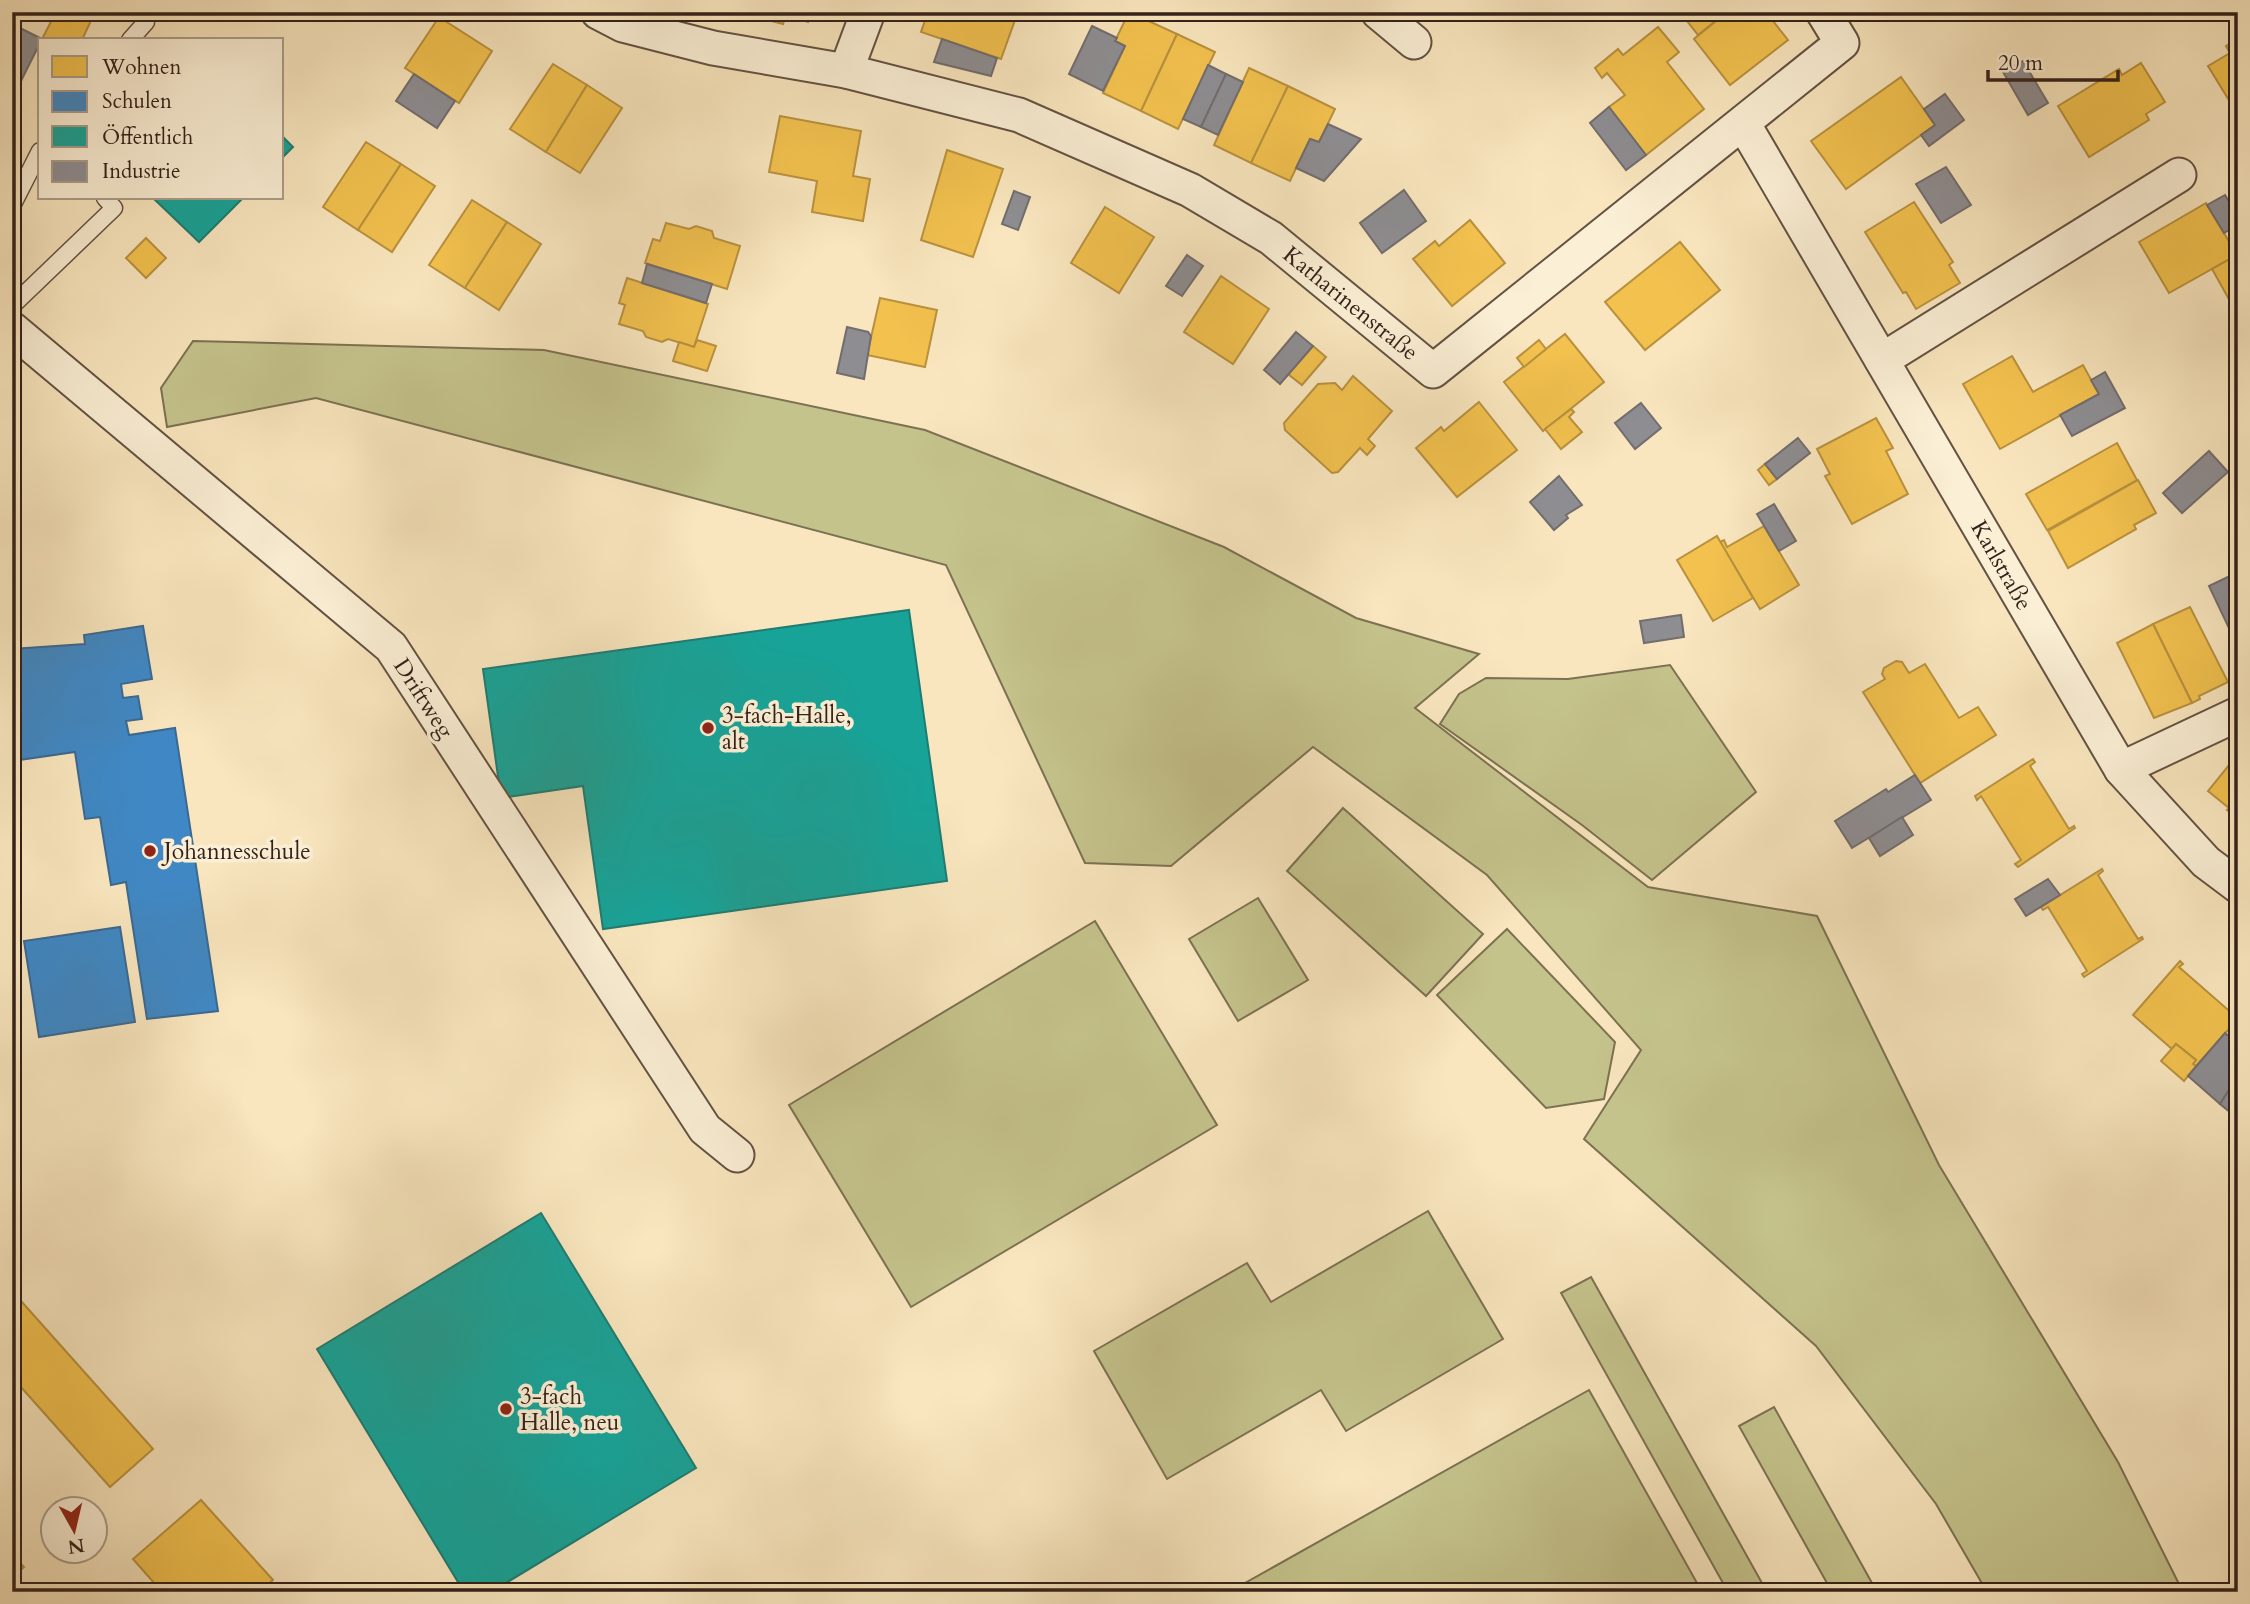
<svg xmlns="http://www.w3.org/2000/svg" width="2250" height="1604" viewBox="0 0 2250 1604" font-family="Cardo,serif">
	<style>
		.green { fill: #c5c38c; stroke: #7c7253; stroke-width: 2 }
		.homes { fill: #f2c14e; stroke: #b9913e; stroke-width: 2 }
		.schools { fill: #3f88c5; stroke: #3b6992; stroke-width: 2 }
		.public { fill: #17a398; stroke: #1f7c72; stroke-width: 2 }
		.industry { fill: #8d8d92; stroke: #726d6e; stroke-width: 2 }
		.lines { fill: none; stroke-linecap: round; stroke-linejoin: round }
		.service-casing { stroke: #645243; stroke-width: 19 }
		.minor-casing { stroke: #645243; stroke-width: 37 }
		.service { stroke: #fbefd5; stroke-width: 16 }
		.minor { stroke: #fbefd5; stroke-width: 33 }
		.poi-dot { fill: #8f2418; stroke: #fbefd5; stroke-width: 2.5 }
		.labels { text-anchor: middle; stroke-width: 7; stroke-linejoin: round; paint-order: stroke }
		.street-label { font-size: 23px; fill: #33211a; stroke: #fbefd5 }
		.poi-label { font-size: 23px; fill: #33211a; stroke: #fbefd5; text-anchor: start }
	</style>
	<rect width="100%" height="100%" fill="#f9e6be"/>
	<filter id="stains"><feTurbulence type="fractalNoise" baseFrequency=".00286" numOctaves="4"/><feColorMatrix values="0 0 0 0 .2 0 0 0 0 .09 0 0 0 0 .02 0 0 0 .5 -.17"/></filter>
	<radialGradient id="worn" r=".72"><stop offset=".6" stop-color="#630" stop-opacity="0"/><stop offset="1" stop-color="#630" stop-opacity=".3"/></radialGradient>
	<g class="green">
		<path d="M193,341L544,350L925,430L1224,547L1356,618L1479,654L1415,708L1648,887L1817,916L1939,1165L2118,1462L2183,1592H1987L1936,1504L1816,1346L1584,1139L1641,1050L1487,875L1313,747L1171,866L1085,863L946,565L316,398L167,427L161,388Z"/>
		<path d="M1670,665L1756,792L1652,880L1582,825L1440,724L1459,694L1486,678L1568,679Z"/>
		<path d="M1343,808L1483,934L1426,996L1287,871Z"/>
		<path d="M1258,898L1308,980L1238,1021L1189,939Z"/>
		<path d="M1095,921L1217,1125L911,1307L789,1105Z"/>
		<path d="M1507,929L1615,1042L1604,1099L1546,1108L1437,995Z"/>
		<path d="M1428,1211L1503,1339L1346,1431L1321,1390L1167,1479L1094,1351L1247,1263L1271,1302Z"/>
		<path d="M1591,1277L1767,1592H1728L1561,1293Z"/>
		<path d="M1589,1390L1702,1592H1229Z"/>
		<path d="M1774,1407L1877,1592H1832L1739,1426Z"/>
	</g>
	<g class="homes">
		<path d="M56,12H95L82,40H44L42,39Z"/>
		<path d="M771,12L786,15L783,24L768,20Z"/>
		<path d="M779,12H811L808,22Z"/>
		<path d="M928,12H993L1015,20L1001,59L921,32Z"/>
		<path d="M993,12H1017L1015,20Z"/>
		<path d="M1129,12L1177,34L1141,111L1103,93L1125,46L1115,41Z"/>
		<path d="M1680,12H1727L1698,35Z"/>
		<path d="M1727,12H1766L1788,40L1730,85L1694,39Z"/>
		<path d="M439,17L492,51L459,103L405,68Z"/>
		<path d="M1658,27L1679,52L1667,62L1704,109L1646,155L1609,107L1625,95L1607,73L1602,78L1595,68L1618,49L1623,55Z"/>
		<path d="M1177,34L1215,52L1178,129L1141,111Z"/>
		<path d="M2238,39V131L2231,119L2238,115L2208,66L2230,53L2226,46Z"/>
		<path d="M2141,63L2165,102L2146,114L2149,120L2089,157L2058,106L2119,69L2122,75Z"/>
		<path d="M553,64L587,85L546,152L510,129Z"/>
		<path d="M1249,68L1288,86L1251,163L1214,145Z"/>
		<path d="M1901,77L1935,125L1846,189L1811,141Z"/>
		<path d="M587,85L622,108L580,173L546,152Z"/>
		<path d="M1288,86L1335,109L1319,142L1310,139L1290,181L1251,163Z"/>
		<path d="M780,116L861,131L853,176L870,179L863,221L812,212L817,181L769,172Z"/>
		<path d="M366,142L401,164L358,230L323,207Z"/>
		<path d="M947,150L1003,169L973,257L921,240Z"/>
		<path d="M401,164L435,186L392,252L358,230Z"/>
		<path d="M472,200L507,222L465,288L429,265Z"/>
		<path d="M1914,202L1953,262L1949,265L1960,283L1916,309L1906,292L1903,293L1865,232Z"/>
		<path d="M2206,203L2237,255L2169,293L2139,242Z"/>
		<path d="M1105,207L1154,237L1119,293L1071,263Z"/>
		<path d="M1470,220L1505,263L1452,306L1413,259L1435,241L1439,246Z"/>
		<path d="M507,222L541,244L499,310L465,288Z"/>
		<path d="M666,223L689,229L696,226L712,231L714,238L740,246L727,289L645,263L653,239L660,241Z"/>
		<path d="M146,238L166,258L146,278L126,258Z"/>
		<path d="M1680,242L1720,290L1645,350L1605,302Z"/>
		<path d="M2238,248V300L2231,303L2212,269L2237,255L2234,251Z"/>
		<path d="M1221,276L1269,309L1233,364L1184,332Z"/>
		<path d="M627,278L708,304L694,347L668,339L662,342L646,337L643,331L619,324L625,305L619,303Z"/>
		<path d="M880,298L937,310L925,367L867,355Z"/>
		<path d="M1565,334L1604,382L1543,431L1504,382Z"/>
		<path d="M697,340L716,346L707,371L673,361L679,342L694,347Z"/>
		<path d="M1539,340L1546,349L1524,367L1517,358Z"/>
		<path d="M1313,346L1326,357L1302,385L1288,374Z"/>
		<path d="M2012,356L2033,392L2083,365L2099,394L2000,449L1963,384Z"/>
		<path d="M1353,376L1392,411L1368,439L1375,446L1367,455L1360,448L1338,472L1332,473L1285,430L1284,423L1318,384L1335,383L1342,390Z"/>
		<path d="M1479,402L1517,450L1457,497L1416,448L1441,427L1444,431Z"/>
		<path d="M1571,409L1574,412L1569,417L1582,432L1561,449L1545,429Z"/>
		<path d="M1876,418L1893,448L1886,451L1908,494L1852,524L1825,476L1830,474L1817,449Z"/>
		<path d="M2117,443L2137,480L2047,530L2026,494Z"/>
		<path d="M1765,464L1777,479L1769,485L1758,470Z"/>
		<path d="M2138,480L2156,513L2134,525L2136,529L2068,568L2048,531Z"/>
		<path d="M1764,526L1799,585L1760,609L1720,542L1724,540L1727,547Z"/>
		<path d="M1717,536L1753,598L1713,621L1677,560Z"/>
		<path d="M2190,607L2228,682L2199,696L2200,699L2192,703L2153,624Z"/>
		<path d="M2153,624L2192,703L2154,718L2117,643Z"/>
		<path d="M1896,661L1902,662L1909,673L1925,664L1959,718L1978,707L1996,735L1920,783L1863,692L1885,679L1882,674L1884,668Z"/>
		<path d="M2238,754V819L2227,810L2229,808L2208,791Z"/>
		<path d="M2033,759L2035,762L2030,766L2069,829L2074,826L2075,828L2018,867L2015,864L2021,860L1981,796L1977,800L1975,796Z"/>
		<path d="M2102,869L2103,871L2098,875L2138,939L2142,937L2143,939L2084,977L2082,974L2087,971L2048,907L2043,910L2041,907Z"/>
		<path d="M2180,961L2183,964L2179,967L2235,1016L2238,1013V1019L2196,1066L2193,1064L2196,1060L2176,1044L2172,1049L2133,1015Z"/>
		<path d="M2176,1044L2196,1060L2193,1064L2196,1066L2184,1081L2161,1061Z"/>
		<path d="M21,1301L153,1449L110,1487L12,1377V1308Z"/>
		<path d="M201,1500L273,1580L259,1592H162L133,1559Z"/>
		<path d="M12,1555L24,1567L12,1578Z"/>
	</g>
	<g class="schools">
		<path d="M143,626L152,679L121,684L123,698L138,696L142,719L126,721L129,735L175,728L218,1011L147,1019L126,882L111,885L100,817L85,819L75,752L12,761V649L85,644L84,635Z"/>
		<path d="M120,927L135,1022L39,1037L24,941Z"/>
	</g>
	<g class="public">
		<path d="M282,136L293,147L282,158Z"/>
		<path d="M153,198H243L199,242Z"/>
		<path d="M909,610L947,881L603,929L583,786L501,798L483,669Z"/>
		<path d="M541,1213L696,1468L491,1592H464L317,1349Z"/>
	</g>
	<g class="industry">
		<path d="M1092,26L1117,38L1115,41L1125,46L1103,91L1069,74Z"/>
		<path d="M22,29L42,39L15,93L12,92V49Z"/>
		<path d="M942,39L997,58L991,76L934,62Z"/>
		<path d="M2023,61L2048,103L2028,115L2003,72Z"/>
		<path d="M1208,65L1226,74L1201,127L1183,119Z"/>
		<path d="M414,74L455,101L437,128L396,101Z"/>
		<path d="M1226,74L1243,82L1218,135L1201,127Z"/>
		<path d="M1945,94L1964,120L1929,146L1921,135L1935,125L1924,109Z"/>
		<path d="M1609,107L1646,155L1626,170L1590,123Z"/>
		<path d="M1328,124L1361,139L1324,181L1296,168L1310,139L1319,142Z"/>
		<path d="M1946,167L1971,205L1941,223L1916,184Z"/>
		<path d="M1404,190L1426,221L1382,253L1360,223Z"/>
		<path d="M1014,191L1030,197L1018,230L1002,224Z"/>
		<path d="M2225,195L2238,217V225L2224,233L2207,205Z"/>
		<path d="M1187,255L1203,266L1182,296L1166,286Z"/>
		<path d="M647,264L712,284L706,303L642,283Z"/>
		<path d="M847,327L868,332L871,336L864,379L837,373Z"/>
		<path d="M1296,332L1313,346L1280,384L1264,370Z"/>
		<path d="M2105,372L2125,408L2072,436L2060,415L2099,394L2091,380Z"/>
		<path d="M1641,403L1661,428L1635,449L1615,423Z"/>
		<path d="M1798,438L1810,453L1777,479L1765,464Z"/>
		<path d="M2209,451L2228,472L2182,513L2163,493Z"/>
		<path d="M1559,476L1582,505L1566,515L1568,518L1554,530L1530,502Z"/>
		<path d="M1774,504L1796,541L1779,551L1757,514Z"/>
		<path d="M2238,572V642L2236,643L2209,586Z"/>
		<path d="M1681,615L1684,637L1644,643L1640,621Z"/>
		<path d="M1915,775L1931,800L1852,848L1835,821L1886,789L1888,792Z"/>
		<path d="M1902,817L1913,835L1880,856L1869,838Z"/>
		<path d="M2048,879L2060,895L2026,916L2015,899Z"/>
		<path d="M2225,1033L2238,1044V1076L2220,1104L2188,1076Z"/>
		<path d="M2238,1076V1117L2237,1118L2220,1104Z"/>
	</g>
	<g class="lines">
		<defs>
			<g id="service">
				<path d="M130,40L146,22"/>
				<path d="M12,206L40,151"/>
				<path d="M12,306L114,208L105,198"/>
			</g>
			<g id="minor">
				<path d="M598,12L623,25L713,48L846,71"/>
				<path d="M868,12L846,71L1019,115L1190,190L1271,238L1433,371L1842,43L1823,12"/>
				<path d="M1378,12L1414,42"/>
				<path d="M1743,123L2121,769L2206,862L2238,886"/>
				<path d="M12,329L391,647L705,1129L737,1155"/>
				<path d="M1882,360L2179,175"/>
				<path d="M2121,769L2238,714"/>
			</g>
		</defs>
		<use href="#service" class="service-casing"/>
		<use href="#minor" class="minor-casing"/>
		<use href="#service" class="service"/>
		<use href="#minor" class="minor"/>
	</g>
	<g class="poi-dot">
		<circle cx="708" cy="728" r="7"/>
		<circle cx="150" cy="851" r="7"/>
		<circle cx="506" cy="1409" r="7"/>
	</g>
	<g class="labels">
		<g class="street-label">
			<text transform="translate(1351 303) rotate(39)" y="8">Katharinenstraße</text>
			<text transform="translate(2002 565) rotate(60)" y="8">Karlstraße</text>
			<text transform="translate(424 698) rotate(57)" y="8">Driftweg</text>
		</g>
		<g class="poi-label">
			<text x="722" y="723">3-fach-Halle,<tspan x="722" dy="26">alt</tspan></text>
			<text x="164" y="859">Johannesschule</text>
			<text x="520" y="1404">3-fach<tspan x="520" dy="26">Halle, neu</tspan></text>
		</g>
	</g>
	<rect width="2250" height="1604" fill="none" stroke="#f9e6be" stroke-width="42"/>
	<rect x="14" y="14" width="2222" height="1576" fill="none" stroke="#33211a" stroke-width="3.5"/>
	<rect x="21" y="21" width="2208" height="1562" fill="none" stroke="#33211a" stroke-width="2"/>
	<rect x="38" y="38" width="245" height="161" fill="#fbefd5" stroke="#ab9d8a" stroke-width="2"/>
	<rect x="52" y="56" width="35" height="21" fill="#f2c14e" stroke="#ab9d8a" stroke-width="2"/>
	<text x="102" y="74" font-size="21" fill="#33211a">Wohnen</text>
	<rect x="52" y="91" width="35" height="21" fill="#3f88c5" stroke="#ab9d8a" stroke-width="2"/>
	<text x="102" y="108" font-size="21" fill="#33211a">Schulen</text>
	<rect x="52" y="126" width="35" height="21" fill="#17a398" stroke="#ab9d8a" stroke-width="2"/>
	<text x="102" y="144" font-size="21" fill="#33211a">Öffentlich</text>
	<rect x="52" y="161" width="35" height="21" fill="#8d8d92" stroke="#ab9d8a" stroke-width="2"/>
	<text x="102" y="178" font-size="21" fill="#33211a">Industrie</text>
	<g transform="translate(74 1530) rotate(172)"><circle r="33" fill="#fbefd5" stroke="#ab9d8a" stroke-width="2"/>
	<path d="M0-5L12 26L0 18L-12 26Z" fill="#8f2418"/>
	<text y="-10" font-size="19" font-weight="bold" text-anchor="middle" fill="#33211a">N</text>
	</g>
	<path d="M1988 70v10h130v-10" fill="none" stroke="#33211a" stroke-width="3.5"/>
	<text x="1998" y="70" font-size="21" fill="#33211a" stroke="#fbefd5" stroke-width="5" paint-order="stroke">20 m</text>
	<rect width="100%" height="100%" filter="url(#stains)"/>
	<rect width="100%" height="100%" fill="url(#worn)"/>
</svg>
